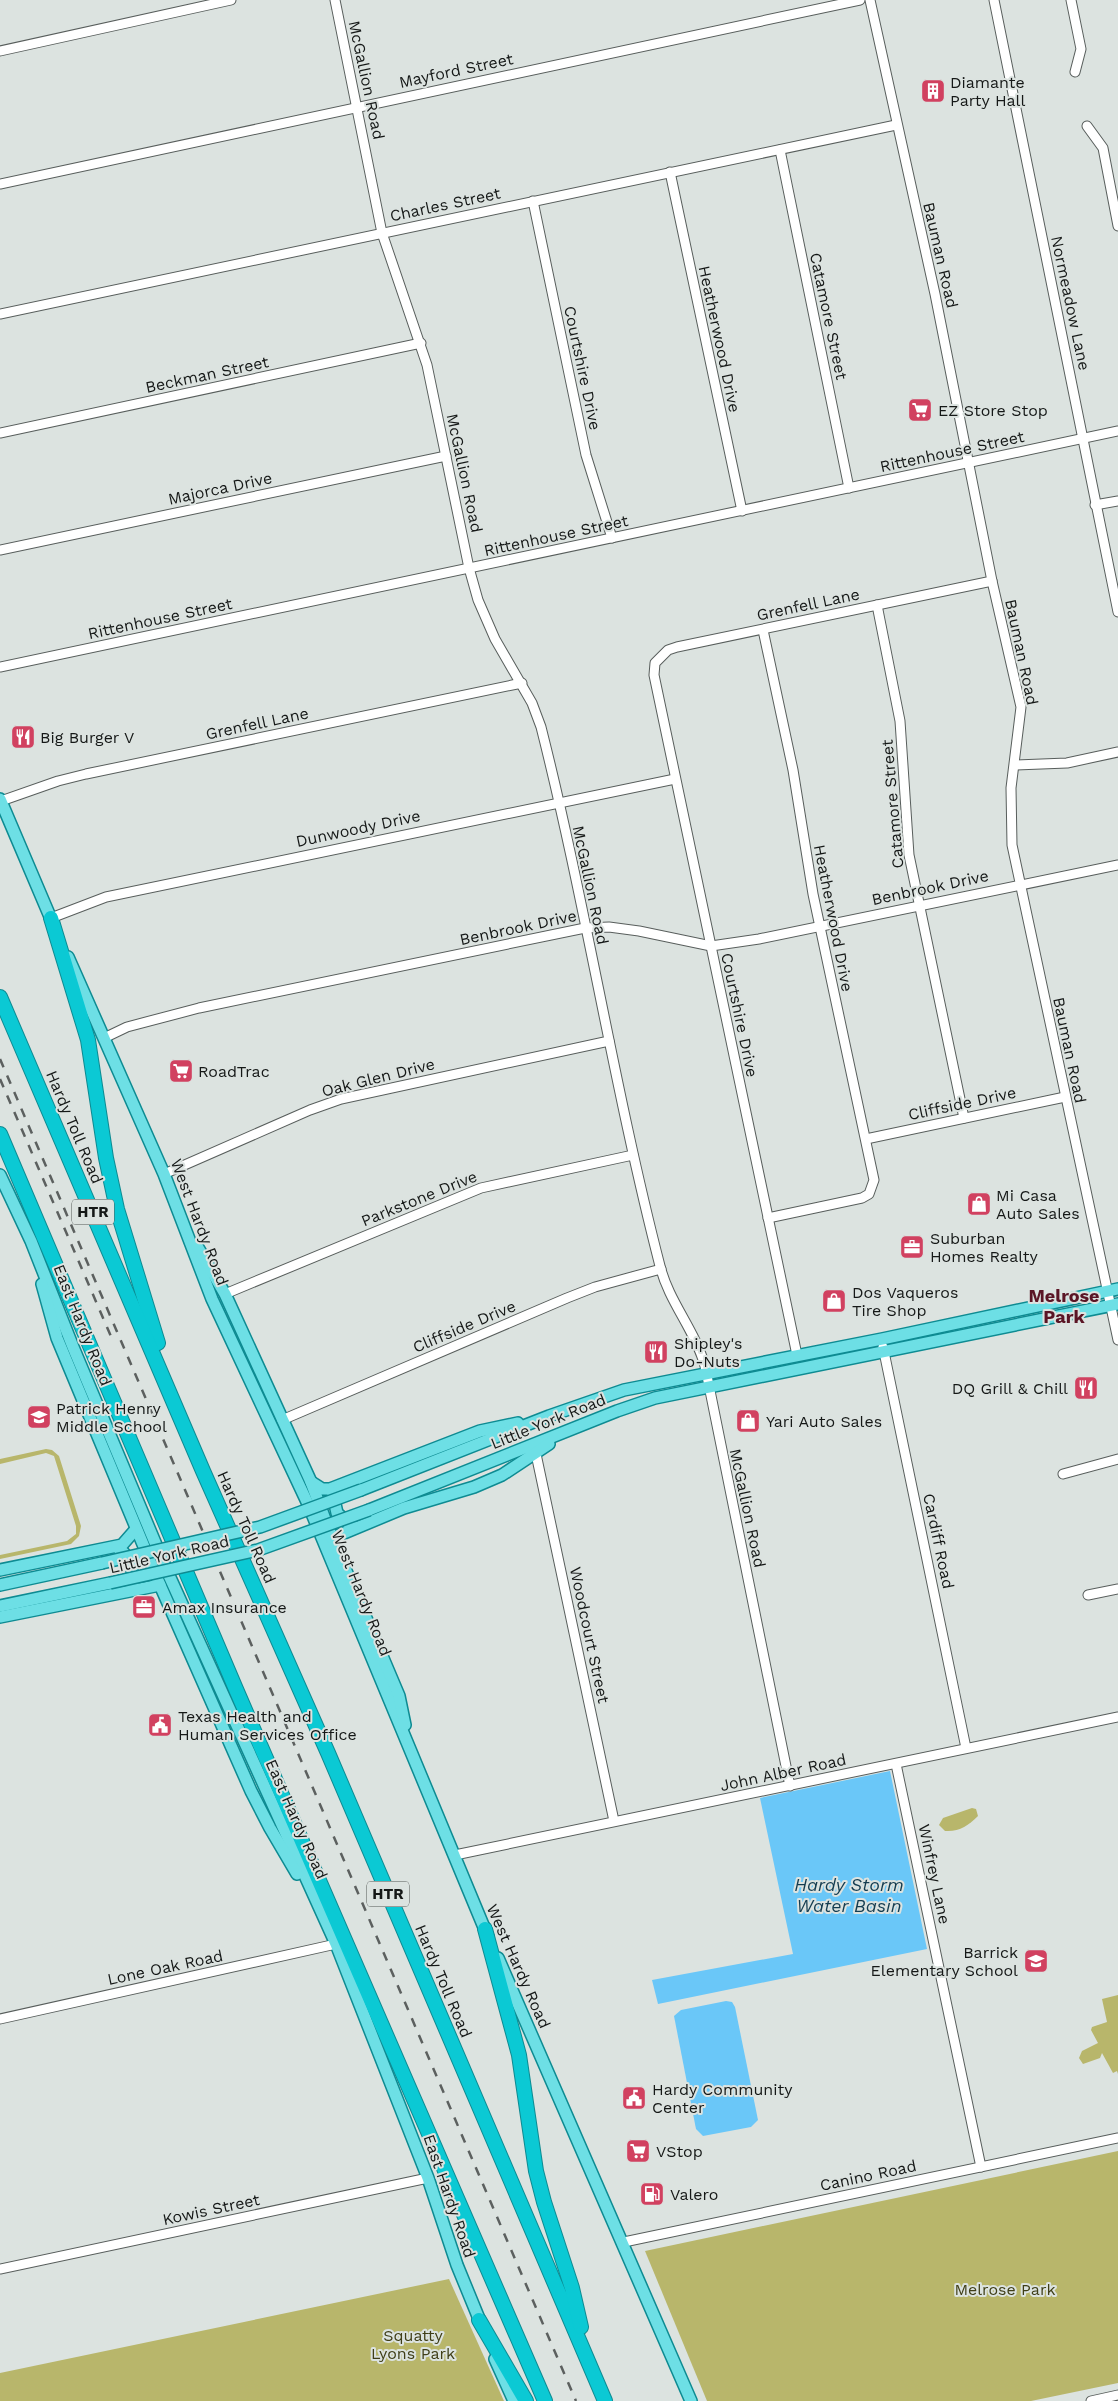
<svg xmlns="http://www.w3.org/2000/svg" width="1118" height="2401" viewBox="0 0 1118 2401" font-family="'Work Sans',sans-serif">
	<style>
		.green { fill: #b8b66b }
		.water { fill: #6ac7f8 }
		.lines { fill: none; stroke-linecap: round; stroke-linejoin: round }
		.minor-casing { stroke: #585e5c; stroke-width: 11 }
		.major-casing { stroke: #0e8b92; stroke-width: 14 }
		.highway-casing { stroke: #0e8b92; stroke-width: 16 }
		.minor { stroke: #fff; stroke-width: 9 }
		.major { stroke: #6ddfe5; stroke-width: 11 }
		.highway { stroke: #0bc9d4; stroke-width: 14 }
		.rail { stroke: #5c605f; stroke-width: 2.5; stroke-dasharray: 9 9; stroke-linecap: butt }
		.major-bridge-casing { stroke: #0e8b92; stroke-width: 14; stroke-linecap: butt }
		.major-bridge { stroke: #6ddfe5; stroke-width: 11 }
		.labels { text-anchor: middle; stroke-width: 4; stroke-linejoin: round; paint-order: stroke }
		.shield { fill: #dce3e0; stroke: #515553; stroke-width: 1 }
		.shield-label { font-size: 15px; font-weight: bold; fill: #151817 }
		.street-label { font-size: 16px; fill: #151817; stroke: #dce3e0 }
		.poi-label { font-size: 16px; fill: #151817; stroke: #dce3e0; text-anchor: start }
		.park-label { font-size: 16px; fill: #3f3e17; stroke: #dce3e0 }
		.neighbourhood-label { font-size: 18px; font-weight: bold; fill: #5a1525; stroke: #dce3e0 }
		.water-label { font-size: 18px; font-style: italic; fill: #133c50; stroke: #dce3e0 }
	</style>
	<rect width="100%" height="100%" fill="#dce3e0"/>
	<g class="green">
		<path d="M46,1449L52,1450L59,1456L81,1526L79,1536L71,1544L0,1559V1555L67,1541L76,1534V1526L54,1456L46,1453L0,1464V1459Z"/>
		<path d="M972,1808L976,1809L978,1816C968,1826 959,1832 945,1831L939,1825L943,1818Z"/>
		<path d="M1118,1995V2074L1117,2071L1113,2073L1102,2053L1100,2058L1083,2064L1079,2058L1082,2051L1098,2043L1091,2030L1092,2027L1107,2022L1102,1999Z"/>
		<path d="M1118,2151V2383L1031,2401H707L645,2251Z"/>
		<path d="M449,2279L504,2401H0V2373Z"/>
	</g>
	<g class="water">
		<path d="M890,1771L927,1949L658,2004L652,1980L793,1954L760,1798Z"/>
		<path d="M726,2001L732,2002L735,2007L758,2120L751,2127L703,2136L696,2129L674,2016L681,2010Z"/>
	</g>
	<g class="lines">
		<defs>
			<g id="minor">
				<path d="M335,0L382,233L427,365L469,568L478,600L495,639L532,703L541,727C586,905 614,1088 660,1266C669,1302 695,1330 705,1366L790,1786"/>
				<path d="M870,0L935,294L992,581L1021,707L1011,788L1012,845L1118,1340"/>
				<path d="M994,0L1118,612"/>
				<path d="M1071,0L1081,49L1075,72"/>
				<path d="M0,51L231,0"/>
				<path d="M1087,126L1103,148L1118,226"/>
				<path d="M780,150L849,488"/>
				<path d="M670,172L742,511"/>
				<path d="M0,184L860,0"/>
				<path d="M533,201L586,455L612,538"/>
				<path d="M0,314L896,125"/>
				<path d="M0,433L421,343"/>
				<path d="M1095,505L1118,501"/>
				<path d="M0,550L446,456"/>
				<path d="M877,605L900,721L909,855L964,1118"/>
				<path d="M763,630L793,770L813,894L874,1180L869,1194L862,1198L768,1218"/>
				<path d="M0,667L1118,431"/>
				<path d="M1015,765L1067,763L1118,752"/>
				<path d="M1,801L58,781L86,774L522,683"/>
				<path d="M51,918L106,897L675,779"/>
				<path d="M104,1038L127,1027L199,1008L585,928L609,927L639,931L711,946L759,939L1118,865"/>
				<path d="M866,1139L1065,1097"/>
				<path d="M164,1174L310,1110L341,1099L609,1041"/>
				<path d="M225,1294L481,1188L633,1155"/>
				<path d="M883,1347L966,1748"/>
				<path d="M797,1355L654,675L655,663L668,650L677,647L992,581"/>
				<path d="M282,1420L567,1298L595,1287L661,1269"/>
				<path d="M536,1454L614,1821"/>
				<path d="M1063,1474L1118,1459"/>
				<path d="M1088,1595L1118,1589"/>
				<path d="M896,1764L981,2167"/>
				<path d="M455,1855L1118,1717"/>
				<path d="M0,2019L336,1944"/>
				<path d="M624,2242L1118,2138"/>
				<path d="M0,2269L428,2178"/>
				<path d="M1091,2401L1118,2395"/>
			</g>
			<g id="major">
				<path d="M0,799L54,926"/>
				<path d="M68,957L164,1174L212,1299L308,1504L488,1937"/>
				<path d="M0,1175L31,1241L73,1347L167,1571L336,1944L428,2178L457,2265L482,2326"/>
				<path d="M197,1246L225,1294L311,1482L332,1538L399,1696L405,1725"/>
				<path d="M42,1284L57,1338L160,1585L251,1791L270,1828L297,1874"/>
				<path d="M311,1482L322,1489H330L480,1431L518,1423"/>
				<path d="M361,1490L549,1416L624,1390L882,1339L1118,1289"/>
				<path d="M335,1493L333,1495L337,1513L348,1523H351"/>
				<path d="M369,1510L617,1411L655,1398L1118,1304"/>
				<path d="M332,1538L404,1508L474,1487L502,1475L549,1444"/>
				<path d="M120,1551L124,1553L132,1567L133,1586"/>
				<path d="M0,1570L122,1545L136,1529"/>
				<path d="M0,1585L102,1563"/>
				<path d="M0,1606L110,1583"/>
				<path d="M0,1617L160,1585"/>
				<path d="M498,1958L691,2401"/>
				<path d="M495,2359L514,2401"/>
			</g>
			<g id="highway">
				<path d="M51,918L88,1040L106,1158L117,1209L158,1343"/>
				<path d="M0,997L203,1471L328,1753L605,2401"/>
				<path d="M0,1134L235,1687L545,2401"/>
				<path d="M485,1929L519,2055L536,2171L544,2202L572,2288L581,2327"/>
				<path d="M479,2320L526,2401"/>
			</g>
		</defs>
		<use href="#minor" class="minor-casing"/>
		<use href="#major" class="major-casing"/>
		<use href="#highway" class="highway-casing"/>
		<use href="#minor" class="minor"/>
		<use href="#major" class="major"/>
		<use href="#highway" class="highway"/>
		<g class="rail">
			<path d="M0,1059L576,2401"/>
			<path d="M0,1079L113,1341"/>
		</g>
		<defs>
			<g id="major-bridge">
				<path d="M102,1563L260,1527L361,1490"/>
				<path d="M110,1583L258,1550L369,1510"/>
			</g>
		</defs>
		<use href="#major-bridge" class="major-bridge-casing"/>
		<use href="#major-bridge" class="major-bridge"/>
	</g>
	<defs>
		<symbol id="building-square" viewBox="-11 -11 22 22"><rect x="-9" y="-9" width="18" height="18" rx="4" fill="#d14160" stroke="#dce3e0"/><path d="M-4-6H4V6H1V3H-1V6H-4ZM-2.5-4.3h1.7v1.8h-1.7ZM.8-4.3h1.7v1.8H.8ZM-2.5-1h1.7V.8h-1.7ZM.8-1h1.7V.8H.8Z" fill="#fff"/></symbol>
		<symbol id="supermarket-square" viewBox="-11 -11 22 22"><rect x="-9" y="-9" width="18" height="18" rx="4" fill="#d14160" stroke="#dce3e0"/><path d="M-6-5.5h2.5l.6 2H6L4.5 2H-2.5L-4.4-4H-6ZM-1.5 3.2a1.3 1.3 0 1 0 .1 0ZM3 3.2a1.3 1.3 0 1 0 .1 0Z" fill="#fff"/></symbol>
		<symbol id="restaurant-square" viewBox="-11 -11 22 22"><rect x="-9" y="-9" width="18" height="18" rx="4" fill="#d14160" stroke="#dce3e0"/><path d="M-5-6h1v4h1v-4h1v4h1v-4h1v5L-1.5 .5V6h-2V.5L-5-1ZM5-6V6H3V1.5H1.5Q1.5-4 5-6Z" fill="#fff"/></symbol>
		<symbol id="shop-square" viewBox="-11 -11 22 22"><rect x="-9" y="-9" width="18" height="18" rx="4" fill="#d14160" stroke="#dce3e0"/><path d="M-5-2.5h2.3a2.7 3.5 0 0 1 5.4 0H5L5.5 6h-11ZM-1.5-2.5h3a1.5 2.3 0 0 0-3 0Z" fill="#fff"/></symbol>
		<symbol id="office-square" viewBox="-11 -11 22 22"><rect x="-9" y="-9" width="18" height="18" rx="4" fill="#d14160" stroke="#dce3e0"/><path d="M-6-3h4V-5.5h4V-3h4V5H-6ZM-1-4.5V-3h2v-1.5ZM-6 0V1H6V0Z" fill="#fff"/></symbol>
		<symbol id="school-square" viewBox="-11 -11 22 22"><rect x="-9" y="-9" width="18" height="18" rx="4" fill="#d14160" stroke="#dce3e0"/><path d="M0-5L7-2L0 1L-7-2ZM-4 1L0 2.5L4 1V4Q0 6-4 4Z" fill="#fff"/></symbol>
		<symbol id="civic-square" viewBox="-11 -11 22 22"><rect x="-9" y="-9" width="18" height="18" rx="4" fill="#d14160" stroke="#dce3e0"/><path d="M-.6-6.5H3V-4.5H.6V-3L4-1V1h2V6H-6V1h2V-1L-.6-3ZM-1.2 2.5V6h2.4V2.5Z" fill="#fff"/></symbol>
		<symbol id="fuel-square" viewBox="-11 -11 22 22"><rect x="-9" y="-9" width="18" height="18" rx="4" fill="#d14160" stroke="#dce3e0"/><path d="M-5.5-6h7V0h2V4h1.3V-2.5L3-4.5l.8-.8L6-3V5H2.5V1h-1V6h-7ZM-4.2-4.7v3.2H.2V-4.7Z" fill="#fff"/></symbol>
	</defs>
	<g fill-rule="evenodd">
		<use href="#building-square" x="919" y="77" width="28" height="28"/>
		<use href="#supermarket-square" x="906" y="396" width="28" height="28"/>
		<use href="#restaurant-square" x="9" y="723" width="28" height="28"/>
		<use href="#supermarket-square" x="167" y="1057" width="28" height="28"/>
		<use href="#shop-square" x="965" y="1190" width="28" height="28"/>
		<use href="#office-square" x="898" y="1233" width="28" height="28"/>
		<use href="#shop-square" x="820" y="1287" width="28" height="28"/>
		<use href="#restaurant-square" x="642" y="1338" width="28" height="28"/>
		<use href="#restaurant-square" x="1072" y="1374" width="28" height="28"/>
		<use href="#school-square" x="25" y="1403" width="28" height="28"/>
		<use href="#shop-square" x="734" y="1407" width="28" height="28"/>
		<use href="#office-square" x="130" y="1593" width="28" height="28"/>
		<use href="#civic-square" x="146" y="1711" width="28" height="28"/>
		<use href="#school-square" x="1022" y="1947" width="28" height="28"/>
		<use href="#civic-square" x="620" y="2084" width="28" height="28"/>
		<use href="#supermarket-square" x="624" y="2137" width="28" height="28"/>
		<use href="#fuel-square" x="638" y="2180" width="28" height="28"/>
	</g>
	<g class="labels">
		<g class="shield">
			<rect x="72" y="1199.5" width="42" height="25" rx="4"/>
			<rect x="367" y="1881.5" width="42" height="25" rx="4"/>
		</g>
		<g class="shield-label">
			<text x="93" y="1217">HTR</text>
			<text x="388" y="1899">HTR</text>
		</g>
		<g class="street-label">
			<text transform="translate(456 70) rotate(-12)" y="6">Mayford Street</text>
			<text transform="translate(367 80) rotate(78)" y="6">McGallion Road</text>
			<text transform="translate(445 204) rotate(-12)" y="6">Charles Street</text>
			<text transform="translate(941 255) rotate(77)" y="6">Bauman Road</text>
			<text transform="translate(1071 303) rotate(78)" y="6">Normeadow Lane</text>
			<text transform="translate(829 316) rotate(78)" y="6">Catamore Street</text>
			<text transform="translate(720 339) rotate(78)" y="6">Heatherwood Drive</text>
			<text transform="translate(583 368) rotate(78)" y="6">Courtshire Drive</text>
			<text transform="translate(207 374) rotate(-12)" y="6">Beckman Street</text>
			<text transform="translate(952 451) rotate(-12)" y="6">Rittenhouse Street</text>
			<text transform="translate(465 473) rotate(78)" y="6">McGallion Road</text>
			<text transform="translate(220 488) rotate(-12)" y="6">Majorca Drive</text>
			<text transform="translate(556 535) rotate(-12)" y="6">Rittenhouse Street</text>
			<text transform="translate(808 604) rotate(-12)" y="6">Grenfell Lane</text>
			<text transform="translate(160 618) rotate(-12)" y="6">Rittenhouse Street</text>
			<text transform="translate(1022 652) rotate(78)" y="6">Bauman Road</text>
			<text transform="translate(257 723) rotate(-12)" y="6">Grenfell Lane</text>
			<text transform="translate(892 804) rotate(-95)" y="6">Catamore Street</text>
			<text transform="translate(358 828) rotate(-12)" y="6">Dunwoody Drive</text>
			<text transform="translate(591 885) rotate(78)" y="6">McGallion Road</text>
			<text transform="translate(930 887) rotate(-12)" y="6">Benbrook Drive</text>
			<text transform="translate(834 918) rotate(79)" y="6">Heatherwood Drive</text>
			<text transform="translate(518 927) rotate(-12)" y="6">Benbrook Drive</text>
			<text transform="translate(740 1015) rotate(78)" y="6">Courtshire Drive</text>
			<text transform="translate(1070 1050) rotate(78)" y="6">Bauman Road</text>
			<text transform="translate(378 1077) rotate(-14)" y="6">Oak Glen Drive</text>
			<text transform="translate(962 1103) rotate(-12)" y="6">Cliffside Drive</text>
			<text transform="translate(75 1127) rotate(67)" y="6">Hardy Toll Road</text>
			<text transform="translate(419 1198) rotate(-22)" y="6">Parkstone Drive</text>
			<text transform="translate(200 1222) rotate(69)" y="6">West Hardy Road</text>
			<text transform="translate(83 1325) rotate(68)" y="6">East Hardy Road</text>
			<text transform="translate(464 1326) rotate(-23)" y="6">Cliffside Drive</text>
			<text transform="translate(548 1421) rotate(-22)" y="6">Little York Road</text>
			<text transform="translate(748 1508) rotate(78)" y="6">McGallion Road</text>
			<text transform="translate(247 1527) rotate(66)" y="6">Hardy Toll Road</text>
			<text transform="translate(939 1541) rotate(78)" y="6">Cardiff Road</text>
			<text transform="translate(169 1554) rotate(-13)" y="6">Little York Road</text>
			<text transform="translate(362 1593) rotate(68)" y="6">West Hardy Road</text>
			<text transform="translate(590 1635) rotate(78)" y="6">Woodcourt Street</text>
			<text transform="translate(783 1772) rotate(-12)" y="6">John Alber Road</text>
			<text transform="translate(297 1819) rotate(66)" y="6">East Hardy Road</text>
			<text transform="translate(935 1874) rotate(78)" y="6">Winfrey Lane</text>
			<text transform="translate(519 1966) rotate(66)" y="6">West Hardy Road</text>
			<text transform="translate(165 1967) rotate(-12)" y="6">Lone Oak Road</text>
			<text transform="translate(444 1981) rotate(67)" y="6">Hardy Toll Road</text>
			<text transform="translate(868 2175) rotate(-12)" y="6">Canino Road</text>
			<text transform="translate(450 2196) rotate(71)" y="6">East Hardy Road</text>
			<text transform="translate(211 2209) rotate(-12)" y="6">Kowis Street</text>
		</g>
		<g class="poi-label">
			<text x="950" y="88">Diamante<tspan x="950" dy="18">Party Hall</tspan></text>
			<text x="938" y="416">EZ Store Stop</text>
			<text x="40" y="743">Big Burger V</text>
			<text x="198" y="1077">RoadTrac</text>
			<text x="996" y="1201">Mi Casa<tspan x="996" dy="18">Auto Sales</tspan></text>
			<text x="930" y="1244">Suburban<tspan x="930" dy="18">Homes Realty</tspan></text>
			<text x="852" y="1298">Dos Vaqueros<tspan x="852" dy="18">Tire Shop</tspan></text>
			<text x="674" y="1349">Shipley's<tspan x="674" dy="18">Do-Nuts</tspan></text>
			<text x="1068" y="1394" text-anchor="end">DQ Grill &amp; Chill</text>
			<text x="56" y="1414">Patrick Henry<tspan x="56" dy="18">Middle School</tspan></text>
			<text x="766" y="1427">Yari Auto Sales</text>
			<text x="162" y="1613">Amax Insurance</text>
			<text x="178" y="1722">Texas Health and<tspan x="178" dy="18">Human Services Office</tspan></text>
			<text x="1018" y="1958" text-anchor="end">Barrick<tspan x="1018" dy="18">Elementary School</tspan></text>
			<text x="652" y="2095">Hardy Community<tspan x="652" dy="18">Center</tspan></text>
			<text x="656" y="2157">VStop</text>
			<text x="670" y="2200">Valero</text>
		</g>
		<g class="park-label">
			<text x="1005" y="2295">Melrose Park</text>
			<text x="413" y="2341">Squatty<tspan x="413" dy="18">Lyons Park</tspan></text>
		</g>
		<g class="neighbourhood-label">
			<text x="1064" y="1302">Melrose<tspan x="1064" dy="21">Park</tspan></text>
		</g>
		<g class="water-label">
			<text x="849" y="1891">Hardy Storm<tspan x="849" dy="21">Water Basin</tspan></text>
		</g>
	</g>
</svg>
